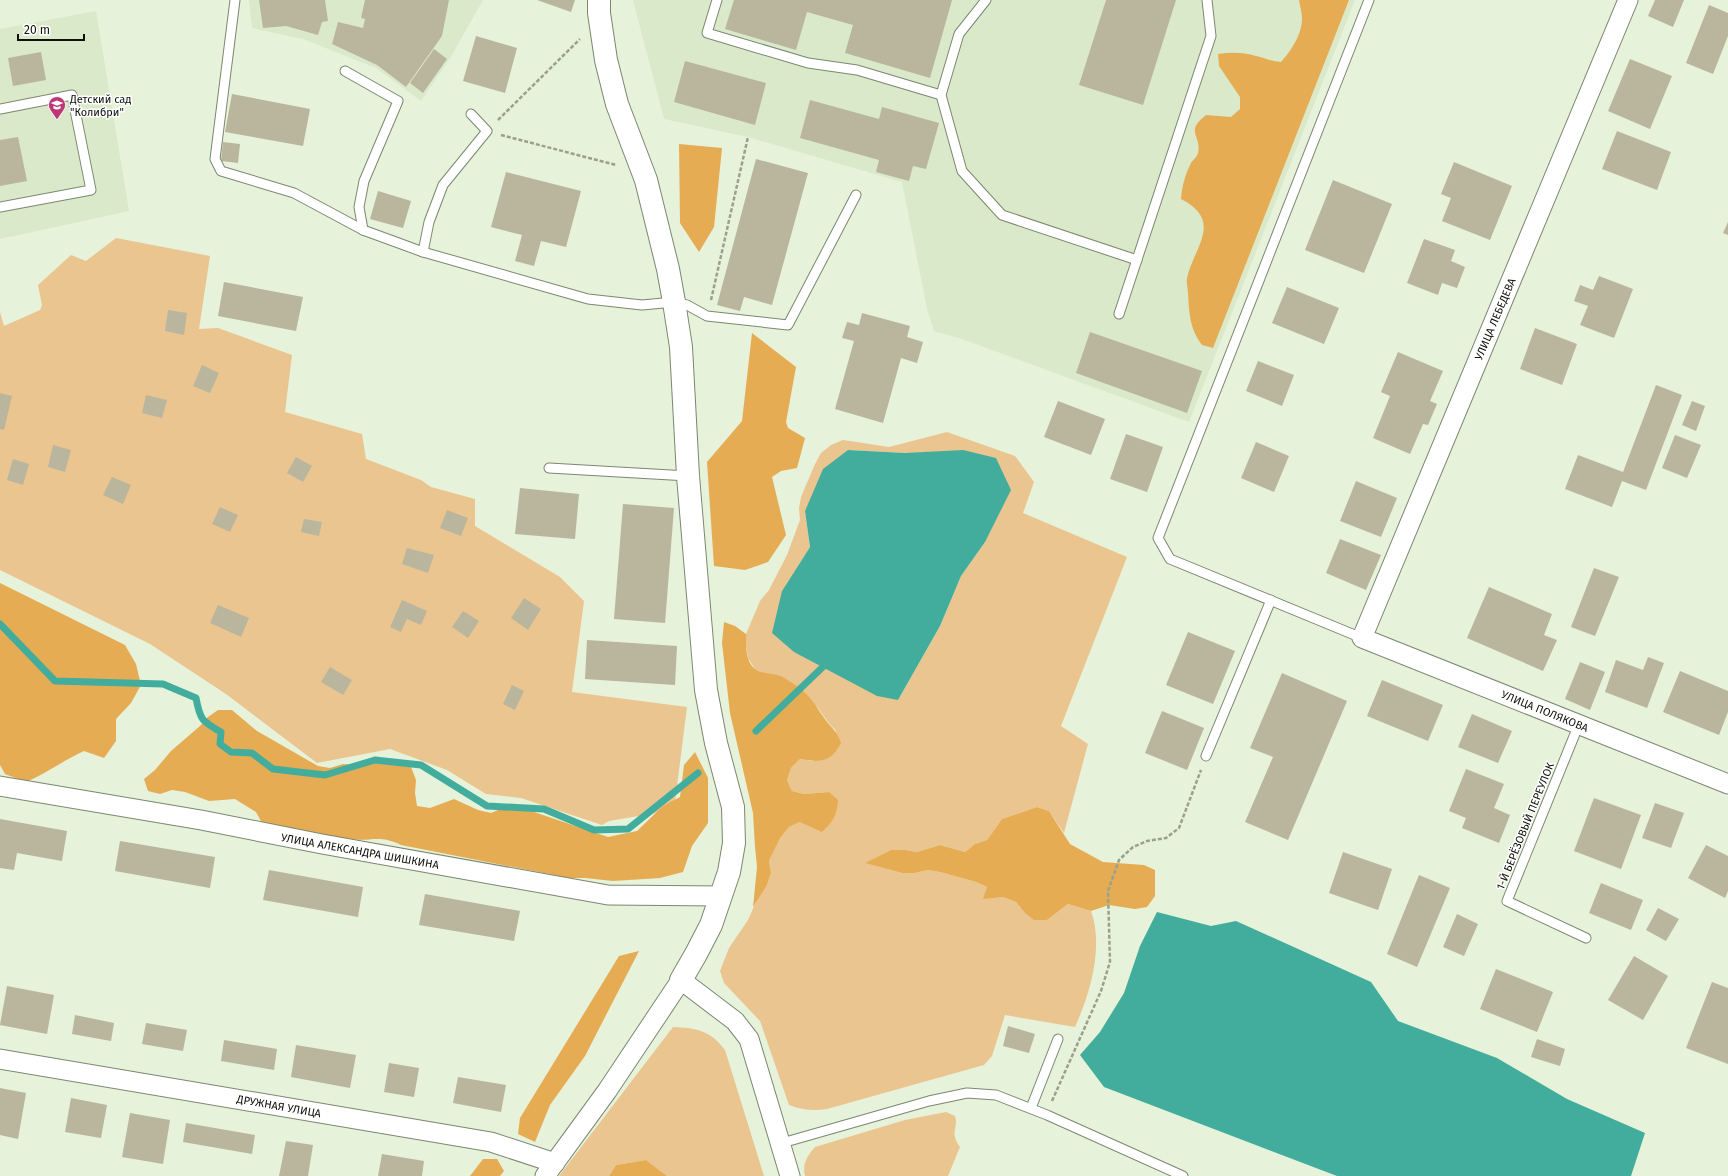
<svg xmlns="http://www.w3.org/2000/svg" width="1728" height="1176" viewBox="0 0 1728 1176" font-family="'Fira Sans',sans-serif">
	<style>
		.built { fill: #dae9c9 }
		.green { fill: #ebc58f; fill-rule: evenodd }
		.forest { fill: #e6ac53 }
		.water { fill: #42ad9d }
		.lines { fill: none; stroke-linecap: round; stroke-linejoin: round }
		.stream { stroke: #42ad9d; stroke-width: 7 }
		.building { fill: #b9b69d }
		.lane-casing { stroke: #7c8771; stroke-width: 11 }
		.street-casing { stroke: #7c8771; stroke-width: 21 }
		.secondary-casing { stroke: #7c8771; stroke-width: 24 }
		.path { stroke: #98a18f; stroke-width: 2.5; stroke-dasharray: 4 2; stroke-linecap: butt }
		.lane { stroke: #fff; stroke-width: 9 }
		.street { stroke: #fff; stroke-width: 19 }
		.secondary { stroke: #fff; stroke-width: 22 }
		.labels { text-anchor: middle; stroke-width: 3; stroke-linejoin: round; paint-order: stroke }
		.poi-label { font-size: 11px; fill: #0d1109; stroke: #fff; text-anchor: start }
		.street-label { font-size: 11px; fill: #0d1109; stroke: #fff }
	</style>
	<rect width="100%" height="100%" fill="#e6f2da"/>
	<g class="built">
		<path d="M249,0H483L452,55L421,101L376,68L303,39L252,28Z"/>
		<path d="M633,0H1355L1189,422L962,339L934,331L927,309L902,182L748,137L664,119Z"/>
		<path d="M96,11L129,211L0,239V29Z"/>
	</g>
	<g class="green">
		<path d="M116,238L210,256L199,329L218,328L292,355L285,412L362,434L366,459L421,480L431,487L475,499V526L560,577L584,601L572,692L687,707L674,810L609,821L602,825L521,798L486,794L447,770L390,749L317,763L226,694L150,644L0,570V312L4,326L40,310L42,305L38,285L71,255L86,261Z"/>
		<path d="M947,432L1015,456L1034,482L1023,513L1127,557L1061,726L1088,744L1064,833L1049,811L1037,807L1002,819L987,840L975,844L965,852L940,845L917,852L905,850H891L866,863L902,873H915L928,870L940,872L976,882L987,887L984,898L1003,897L1016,902L1024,912L1047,920L1068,904L1091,911C1104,947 1090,994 1075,1027L1005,1015L992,1056L984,1065L827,1109C813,1111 802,1110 789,1105L760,1021L724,983L720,971L729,948L748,920L759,895L767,885L771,873L769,861L780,837L789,827L800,822L830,792L804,794L792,791L787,780L791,768L800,759L812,761L836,731L828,722L818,708L779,675L766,674L755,669L748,658L746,646V634L760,601L769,590L787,555L800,520L799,508L801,497L815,464L821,453L831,445L843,440L889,447ZM848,450L905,453L985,542L961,576L940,626L898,700L782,591L810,547L805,511Z"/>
		<path d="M673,1027C696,1028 710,1030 725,1050L764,1176H667L646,1160L616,1165L609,1176H559Z"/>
		<path d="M946,1112L955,1116C959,1128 949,1132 960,1147L948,1176H805C802,1164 807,1156 815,1147L905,1120Z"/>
	</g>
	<g class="forest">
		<path d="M1299,0H1349L1213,348L1202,345C1190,330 1189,313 1188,293C1188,289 1186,283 1187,278C1194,247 1224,221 1181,199C1182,186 1185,175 1191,163C1193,160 1197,157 1198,153C1202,135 1184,132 1206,115L1231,117L1240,109V97L1219,66L1218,54C1231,52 1243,52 1256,56C1265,58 1270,61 1281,62C1291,51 1302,34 1302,19C1302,13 1300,6 1299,0Z"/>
		<path d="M679,144L722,148L714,227L699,252L680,223Z"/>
		<path d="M752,333L796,367L786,422L788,428L805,438L797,468L781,471L772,477L786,535L768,562L745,570L714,566L707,462L742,421Z"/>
		<path d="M0,583L125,645L136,664L141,685L131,703L116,719V741L104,758L84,751C64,760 47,773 26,782L5,774L0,765Z"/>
		<path d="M724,622L735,626L746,634C746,646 745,660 755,669C762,674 771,673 778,675C782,676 786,679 789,681C812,695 813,703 828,723C834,730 838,734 841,743C831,763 820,762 800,759L791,768L787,780L792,791L804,794L829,792L838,800C837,815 833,822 822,832L800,822L789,827L780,838L769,861L771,873L767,885L753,907L757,867L755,847L753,813L730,713L722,643Z"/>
		<path d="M218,710H232L257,731L318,766L330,768L343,764L358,765L383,760L411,767L416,780L415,793L417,806L430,808L454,799L478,810L491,813L505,807L531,811L608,837L637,831L663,806L680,797L684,765L695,752L708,778V823L692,846L683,872L660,878L613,881L585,878H569L401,845C379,834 371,842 350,839C320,836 291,829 262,823L256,812L235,799L209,801L185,792L172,790L160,794L148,791L144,779L155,770L171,751L200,726L208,717Z"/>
		<path d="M1037,807L1049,811L1070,844L1103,862L1144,865L1155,870V896L1147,907L1135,909L1109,905L1091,911L1068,904L1047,920H1034L1024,912L1016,902L1003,897L983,899L987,887L976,882L940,872L928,870L915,873H902L865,863L891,850H905L917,852L940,845L965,852L975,844L987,840L1002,819Z"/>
		<path d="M639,951L585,1056L550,1105L535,1142L518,1134L520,1118L619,956Z"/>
		<path d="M483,1159H497L504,1171L500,1176H470Z"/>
		<path d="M646,1160L667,1176H609L616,1165Z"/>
	</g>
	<g class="water">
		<path d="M848,450L905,453L963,450L996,458L1011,490L985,542L961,576L940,626L898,700L877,696L794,652L772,633L782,591L810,547L805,511L823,469Z"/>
		<path d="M1157,912L1211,926L1236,921L1371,982L1398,1021L1497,1058L1567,1099L1645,1133L1631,1176H1337L1104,1087L1080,1055L1100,1032L1124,993L1140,946Z"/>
	</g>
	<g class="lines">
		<g class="stream">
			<path d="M0,624L55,681L163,684L196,698C200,720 202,721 221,732L220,744L231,752L252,753L273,769L325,775L375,760L421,765L487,806L544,809L594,830L628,829L698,773"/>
			<path d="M756,731L829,661"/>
		</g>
	</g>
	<g class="building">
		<path d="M259,0H325L328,21L322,22L318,35L286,26L263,28Z"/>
		<path d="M365,0H449L442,36L406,87L377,65L332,44L338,22L363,28L365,19L361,18Z"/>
		<path d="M537,0H575L571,12Z"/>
		<path d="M734,0H952L930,78L845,53L853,25L807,12L796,50L725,29Z"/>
		<path d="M1106,0H1176L1143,105L1079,85Z"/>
		<path d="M1655,0H1684L1673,27L1648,16Z"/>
		<path d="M1709,5L1728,13V36L1713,74L1686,63Z"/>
		<path d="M476,36L517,48L505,93L463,81Z"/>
		<path d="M434,49L447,59L423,93L410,83Z"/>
		<path d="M41,52L46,80L13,86L8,58Z"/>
		<path d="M1630,59L1672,76L1650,129L1608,111Z"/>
		<path d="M685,61L766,83L755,125L674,102Z"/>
		<path d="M232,94L310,109L303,146L225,132Z"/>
		<path d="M810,100L879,119L882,107L939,123L926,169L913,166L909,181L876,172L879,160L800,138Z"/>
		<path d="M1617,131L1671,152L1657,190L1602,169Z"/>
		<path d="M18,137L27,181L0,186V140Z"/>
		<path d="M223,142L240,144L238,163L221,161Z"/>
		<path d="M756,159L808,173L772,305L744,297L740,311L717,305Z"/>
		<path d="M1454,162L1512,186L1490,240L1442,221L1451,198L1441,194Z"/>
		<path d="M506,172L581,191L566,247L541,241L534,266L515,261L522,235L491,227Z"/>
		<path d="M1333,180L1392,204L1364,273L1305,250Z"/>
		<path d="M378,191L411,201L403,228L370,219Z"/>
		<path d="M1728,222V235L1723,233Z"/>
		<path d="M1424,239L1455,250L1451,261L1465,267L1457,288L1442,283L1438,295L1407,283Z"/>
		<path d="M1599,276L1633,289L1614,338L1580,325L1588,306L1574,301L1580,285L1593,290Z"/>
		<path d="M224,282L303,297L296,331L218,316Z"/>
		<path d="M1287,287L1339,308L1324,344L1272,323Z"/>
		<path d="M168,310L187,313L184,335L165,331Z"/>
		<path d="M862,313L910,326L907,337L923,342L917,363L901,358L883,423L835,409L854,341L842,338L847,322L859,325Z"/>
		<path d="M1535,328L1577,344L1562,385L1520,369Z"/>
		<path d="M1090,332L1202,371L1187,413L1076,373Z"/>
		<path d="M1398,352L1443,371L1430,401L1437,404L1428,425L1423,424L1410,454L1373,438L1390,396L1381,392Z"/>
		<path d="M1258,361L1294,375L1282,406L1246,391Z"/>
		<path d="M202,365L219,373L210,393L193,386Z"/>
		<path d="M1656,385L1682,395L1646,490L1622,481L1612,507L1565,489L1578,455L1623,472Z"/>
		<path d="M0,393L12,396L4,430L0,429Z"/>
		<path d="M146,395L167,400L162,418L142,413Z"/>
		<path d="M1058,401L1105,419L1091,455L1044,437Z"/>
		<path d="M1692,401L1705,406L1696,431L1682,425Z"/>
		<path d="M1126,434L1163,447L1147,492L1110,479Z"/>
		<path d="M1675,435L1701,445L1687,478L1662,468Z"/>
		<path d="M1256,442L1289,456L1274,492L1241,478Z"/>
		<path d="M53,445L71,450L65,472L48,467Z"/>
		<path d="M296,457L312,466L303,482L287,473Z"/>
		<path d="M13,459L29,464L23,485L7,480Z"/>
		<path d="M112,477L131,485L123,504L103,495Z"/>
		<path d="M1356,481L1397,498L1381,537L1340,521Z"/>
		<path d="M520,488L579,494L575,539L515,534Z"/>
		<path d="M623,504L674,508L665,623L614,619Z"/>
		<path d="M220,507L238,515L230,532L212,524Z"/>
		<path d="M447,510L468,518L461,536L440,528Z"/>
		<path d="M304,519L322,522L319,536L301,532Z"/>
		<path d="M1340,539L1381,555L1366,590L1326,573Z"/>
		<path d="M407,548L434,555L428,573L402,564Z"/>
		<path d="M1594,568L1619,577L1595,636L1571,627Z"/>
		<path d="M1489,587L1552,614L1544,635L1557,640L1543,671L1467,638Z"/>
		<path d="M524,598L541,609L528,630L511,618Z"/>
		<path d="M402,600L427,611L421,625L407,619L401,632L390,627Z"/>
		<path d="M218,605L249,618L241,637L210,623Z"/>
		<path d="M463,611L479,621L468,638L452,627Z"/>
		<path d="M1188,632L1235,651L1213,704L1166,685Z"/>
		<path d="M587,640L677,646L675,685L585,679Z"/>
		<path d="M1648,657L1664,663L1647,708L1605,692L1616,660L1643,670Z"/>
		<path d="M1580,662L1605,672L1590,710L1565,699Z"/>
		<path d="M330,667L352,680L343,695L321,682Z"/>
		<path d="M1680,671L1728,691V712L1719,735L1663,712Z"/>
		<path d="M1282,673L1347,701L1288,840L1245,822L1273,757L1250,748Z"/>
		<path d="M1382,680L1443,705L1428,741L1367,716Z"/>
		<path d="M512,685L524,691L515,710L503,704Z"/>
		<path d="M1162,711L1204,728L1187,770L1145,753Z"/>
		<path d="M1472,714L1512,731L1498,763L1458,747Z"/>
		<path d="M1466,769L1504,784L1494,808L1510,815L1499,843L1462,828L1466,818L1449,811Z"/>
		<path d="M1594,798L1641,815L1621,869L1574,851Z"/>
		<path d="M1655,803L1684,813L1671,848L1642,838Z"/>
		<path d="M0,819L67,831L62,861L17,853L14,870L0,868Z"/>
		<path d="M120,841L215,857L210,888L115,871Z"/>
		<path d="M1706,845L1728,856V891L1725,898L1688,878Z"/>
		<path d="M1343,852L1392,869L1378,910L1329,893Z"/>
		<path d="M269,870L363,887L358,917L263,900Z"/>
		<path d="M1419,875L1450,888L1417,967L1387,954Z"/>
		<path d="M1601,883L1643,900L1631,930L1589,913Z"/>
		<path d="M425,894L520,911L514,941L419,925Z"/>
		<path d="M1658,908L1679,919L1666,941L1646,930Z"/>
		<path d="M1457,914L1478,924L1464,956L1443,947Z"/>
		<path d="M1634,956L1668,976L1643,1020L1608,1000Z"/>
		<path d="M1496,969L1553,992L1537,1032L1480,1009Z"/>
		<path d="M1712,982L1728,988V1064L1686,1048Z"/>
		<path d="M7,986L54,995L47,1034L0,1025Z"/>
		<path d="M75,1015L114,1023L111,1041L72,1034Z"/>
		<path d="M146,1023L187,1030L183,1051L142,1044Z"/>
		<path d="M1008,1026L1035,1034L1029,1053L1003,1046Z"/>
		<path d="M1537,1039L1565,1049L1560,1066L1531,1057Z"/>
		<path d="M224,1040L277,1049L274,1070L221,1061Z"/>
		<path d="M296,1045L356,1055L350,1088L291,1077Z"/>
		<path d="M389,1063L419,1068L414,1097L384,1092Z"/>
		<path d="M458,1077L506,1085L501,1112L453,1103Z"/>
		<path d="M0,1088L26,1093L18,1139L0,1135Z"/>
		<path d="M71,1098L107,1105L101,1138L65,1132Z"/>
		<path d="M130,1113L170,1120L163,1164L122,1157Z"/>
		<path d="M186,1123L255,1135L252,1154L183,1142Z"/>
		<path d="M286,1141L313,1145L308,1176H279Z"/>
		<path d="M382,1154L424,1161L422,1176H378Z"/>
	</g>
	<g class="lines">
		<defs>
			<g id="lane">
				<path d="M235,0L215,159L221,171L294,193L363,230L423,252L588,299L642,305L674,302L687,305L707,316L788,325L856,195"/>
				<path d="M717,0L707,33L808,63L857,70L941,95L959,34L986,0"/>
				<path d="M345,71L398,101L364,181L359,207L363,230"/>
				<path d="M941,95L962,171L1002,215L1137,260"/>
				<path d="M0,109L72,95L91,190L0,207"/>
				<path d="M423,252L429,222L443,185L487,131L471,114"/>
				<path d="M1119,314L1211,36L1207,0"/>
				<path d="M549,468L688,476"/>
				<path d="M1362,638L1170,559L1158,538L1369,0"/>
				<path d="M1579,724L1507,901L1586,938"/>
				<path d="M1206,756L1271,600"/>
				<path d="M1031,1108L1058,1039"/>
				<path d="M782,1143L929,1101L967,1093L996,1095L1047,1115L1183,1176"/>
			</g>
			<g id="street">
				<path d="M1628,0L1362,638L1728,784"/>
				<path d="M0,786L201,820L322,844L608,895L722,896"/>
				<path d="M0,1059L491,1142L555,1163"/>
				<path d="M545,1176L607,1091L681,980L735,1021L749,1039L790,1176"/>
			</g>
			<path id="secondary" d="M599,0V13L606,60L617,104L646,180L668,269L674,302L681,347L688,476L706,690L716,743L733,807L734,843L729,872L711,925L696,954L681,980"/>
		</defs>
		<use href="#lane" class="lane-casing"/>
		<use href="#street" class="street-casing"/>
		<use href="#secondary" class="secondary-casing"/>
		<g class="path">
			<path d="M498,120L580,39"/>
			<path d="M501,135L616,165"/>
			<path d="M711,300L748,137"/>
			<path d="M1052,1101L1101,991L1110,962L1108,891L1119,860L1133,847L1147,841L1166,838L1179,828L1201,770"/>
		</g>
		<use href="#lane" class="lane"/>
		<use href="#street" class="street"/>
		<use href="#secondary" class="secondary"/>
	</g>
	<defs>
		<symbol id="school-pin" viewBox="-11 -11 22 30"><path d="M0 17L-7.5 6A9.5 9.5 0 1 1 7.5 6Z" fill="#bd3675" stroke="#fff"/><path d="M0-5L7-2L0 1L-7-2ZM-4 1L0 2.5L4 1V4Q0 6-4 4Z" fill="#fff"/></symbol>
	</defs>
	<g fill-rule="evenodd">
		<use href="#school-pin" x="47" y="95" width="20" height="27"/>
	</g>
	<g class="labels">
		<g class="poi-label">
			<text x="70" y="103">Детский сад<tspan x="70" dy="13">"Колибри"</tspan></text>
		</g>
		<g class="street-label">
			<text transform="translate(1495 319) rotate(-67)" y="4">УЛИЦА ЛЕБЕДЕВА</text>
			<text transform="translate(1545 711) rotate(22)" y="4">УЛИЦА ПОЛЯКОВА</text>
			<text transform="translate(1525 826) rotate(-68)" y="4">1-Й БЕРЁЗОВЫЙ ПЕРЕУЛОК</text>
			<text transform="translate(360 851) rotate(10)" y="4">УЛИЦА АЛЕКСАНДРА ШИШКИНА</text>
			<text transform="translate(279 1106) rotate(10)" y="4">ДРУЖНАЯ УЛИЦА</text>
		</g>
	</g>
	<path d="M18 34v6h66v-6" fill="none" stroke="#0d1109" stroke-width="2"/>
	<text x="24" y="34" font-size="12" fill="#0d1109" stroke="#ffffff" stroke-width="3" paint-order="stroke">20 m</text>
</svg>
